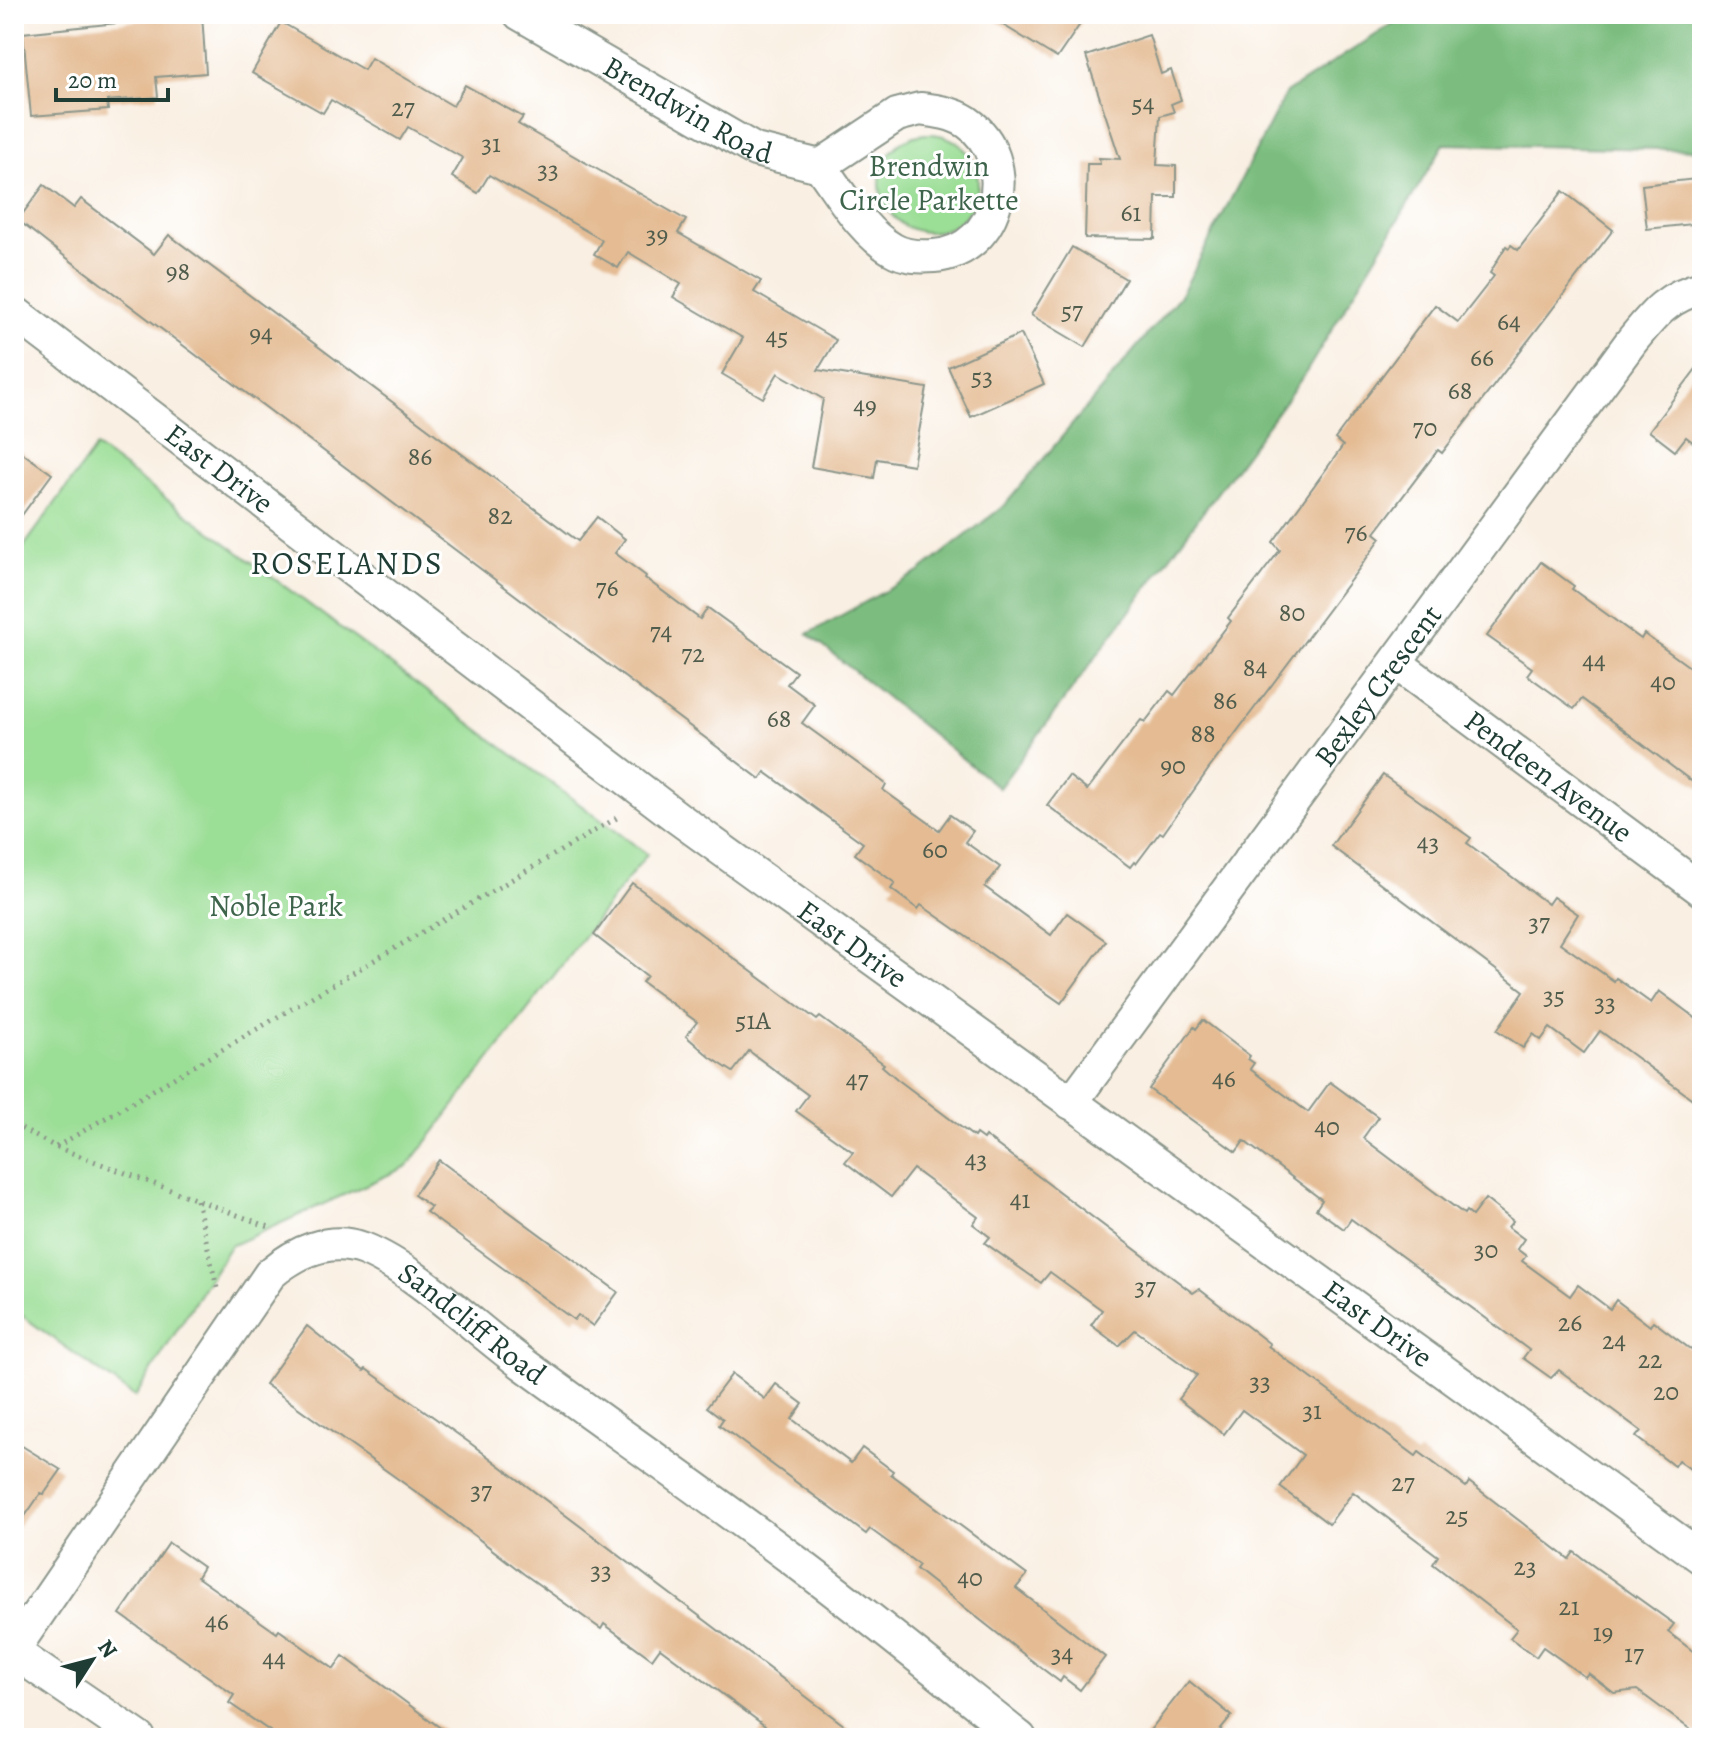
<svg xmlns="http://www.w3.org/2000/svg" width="1716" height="1752" viewBox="0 0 1716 1752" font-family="Alegreya,serif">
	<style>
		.green { fill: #9bde96; stroke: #5d8e65; stroke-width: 2 }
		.forest { fill: #7cbd7f; stroke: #4e7d5a; stroke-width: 2 }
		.building { fill: #e4bb93 }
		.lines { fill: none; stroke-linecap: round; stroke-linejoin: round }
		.minor-casing { stroke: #8c968b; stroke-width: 36 }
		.path { stroke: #8c968b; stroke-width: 5; stroke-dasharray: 2 6; stroke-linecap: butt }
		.minor { stroke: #fff; stroke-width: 32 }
		.labels { text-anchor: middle; stroke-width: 6; stroke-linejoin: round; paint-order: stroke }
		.number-label { font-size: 26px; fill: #505c4c }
		.street-label { font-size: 30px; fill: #1f3d34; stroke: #fff }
		.park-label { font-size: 30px; fill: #3e654c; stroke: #fff }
		.neighbourhood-label { font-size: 32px; letter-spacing: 2px; fill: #1f3d34; stroke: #fff }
	</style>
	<rect width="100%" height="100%" fill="#fff"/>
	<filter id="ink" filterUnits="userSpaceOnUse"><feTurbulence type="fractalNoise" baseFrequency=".0125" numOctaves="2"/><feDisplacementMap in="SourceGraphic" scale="16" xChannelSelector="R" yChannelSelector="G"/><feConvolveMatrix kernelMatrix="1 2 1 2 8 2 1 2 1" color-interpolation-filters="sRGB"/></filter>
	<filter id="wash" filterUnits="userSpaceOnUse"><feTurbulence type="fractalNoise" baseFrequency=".006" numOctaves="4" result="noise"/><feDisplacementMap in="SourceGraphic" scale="32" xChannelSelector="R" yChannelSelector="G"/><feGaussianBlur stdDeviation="1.8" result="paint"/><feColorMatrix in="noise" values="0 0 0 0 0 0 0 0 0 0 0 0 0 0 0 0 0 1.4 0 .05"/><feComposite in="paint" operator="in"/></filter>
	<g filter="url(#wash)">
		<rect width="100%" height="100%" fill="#f9efe2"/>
		<g class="green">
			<circle cx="929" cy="183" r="49"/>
			<path d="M96,447L647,854L408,1166L230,1246L135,1397L14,1310V560Z"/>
		</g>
		<path class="forest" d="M1408,14H1702V150L1444,144L1305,374L999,788L808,634L919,572L1005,505L1182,293L1286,93Z"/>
		<g id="blocks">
			<g class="building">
				<path d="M202,14L206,73L156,77L158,97L107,101L108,110L31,116L23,33Z"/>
				<path d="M985,14H1087L1057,58Z"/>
				<path d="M281,22L364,70L371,58L453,106L465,85L523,117L518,124L686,220L678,233L761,281L754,292L836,340L818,370L927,388L913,465L877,459L874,478L811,467L823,399L778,373L763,398L722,374L743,338L673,297L681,284L628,252L618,268L594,254L602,240L489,175L478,193L452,177L463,158L408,127L400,140L331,100L323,113L252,73Z"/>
				<path d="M1149,35L1161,74L1171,70L1181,100L1171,104L1174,112L1160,116L1157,165L1176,166V197H1156L1155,239L1085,238L1087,164H1100L1099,158L1120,159L1086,56Z"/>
				<path d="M1696,179L1701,223L1647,229L1642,185Z"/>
				<path d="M44,185L74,208L81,199L154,254L169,235L578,541L597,517L625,539L615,553L646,576L645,578L700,619L708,608L796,672L787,684L815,705L802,723L886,784L883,790L939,830L950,815L973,831L965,842L1000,867L985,887L1051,935L1067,913L1106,941L1061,1003L921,905L918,909L891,889L895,883L855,854L863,843L765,772L760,779L47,243L18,220Z"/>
				<path d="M1563,191L1613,230L1442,453L1438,450L1375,533L1381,538L1361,566L1208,770L1163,834L1160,832L1136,864L1134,862L1130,867L1047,805L1069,776L1087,790L1141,720L1145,722L1169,691L1174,695L1231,621L1228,618L1280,550L1273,542L1343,446L1335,439L1435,305L1458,322L1494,276L1490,273L1506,246L1509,248L1511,245L1518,250Z"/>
				<path d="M1072,247L1126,279L1085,347L1031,315Z"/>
				<path d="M1021,334L1044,384L971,417L948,367Z"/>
				<path d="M1702,361V449L1686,437L1675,451L1649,431Z"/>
				<path d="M14,447L52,474L14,526Z"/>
				<path d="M1541,562L1574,586L1572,589L1641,639L1644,634L1702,676V789L1582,699L1574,709L1527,675L1532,668L1487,636Z"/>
				<path d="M1383,775L1471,838L1467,843L1471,846L1548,904L1553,897L1578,914L1560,943L1614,981L1616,978L1651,1003L1659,991L1702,1023V1106L1600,1031L1584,1053L1550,1028L1541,1040L1533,1034L1523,1048L1497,1030L1524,991L1331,846Z"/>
				<path d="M632,883L817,1020L820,1017L884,1064L882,1066L897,1079L974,1137L976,1134L983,1139L985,1136L1193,1293L1199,1289L1270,1344L1268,1346L1416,1456L1419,1452L1466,1487L1469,1482L1569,1559L1574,1552L1674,1624L1668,1632L1702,1658V1738L1637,1690L1614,1693L1588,1673L1585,1677L1543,1647L1536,1657L1510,1638L1517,1629L1433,1564L1438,1556L1353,1492L1329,1524L1280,1487L1303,1455L1242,1410L1224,1434L1178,1399L1197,1375L1135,1330L1119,1346L1091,1325L1102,1310L1050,1272L1041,1283L985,1243L990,1237L973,1224L978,1217L913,1169L891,1197L845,1162L853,1152L796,1111L808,1095L749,1051L733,1072L710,1057L686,1036L697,1022L642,982L647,976L594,935Z"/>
				<path d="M1203,1020L1250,1056L1248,1059L1254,1063L1250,1069L1308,1112L1330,1082L1378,1117L1363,1138L1464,1214L1466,1211L1472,1216L1485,1199L1513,1221L1508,1227L1524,1239L1517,1249L1526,1256L1522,1261L1570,1296L1578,1285L1610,1309L1616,1300L1650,1326L1653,1321L1702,1358V1478L1678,1460L1674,1466L1636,1437L1641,1431L1559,1370L1551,1378L1523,1358L1529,1350L1351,1219L1344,1229L1316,1209L1322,1200L1244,1141L1236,1152L1149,1089L1194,1027L1196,1029Z"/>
				<path d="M439,1160L618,1292L593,1326L578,1315L574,1320L426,1212L431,1207L414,1195Z"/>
				<path d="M307,1326L364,1371L366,1369L470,1443L861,1738H756L765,1726L660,1648L652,1659L604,1624L601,1629L524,1574L440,1509L265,1384Z"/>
				<path d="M732,1374L765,1399L776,1384L803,1404L792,1419L851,1463L862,1448L893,1471L891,1474L1027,1575L1016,1588L1105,1657L1080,1690L1063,1677L1060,1682L1031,1660L916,1569L919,1565L870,1529L866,1534L719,1425L723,1419L707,1407Z"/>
				<path d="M14,1441L61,1470L44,1494L41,1493L14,1532Z"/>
				<path d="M169,1543L203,1567L197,1577L277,1633L279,1630L334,1669L343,1656L454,1738H280L229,1703L234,1695L120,1614Z"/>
				<path d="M1189,1681L1232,1716L1214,1738H1144Z"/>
			</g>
		</g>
	</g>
	<g filter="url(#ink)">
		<use href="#blocks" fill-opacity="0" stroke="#8c968b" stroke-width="2"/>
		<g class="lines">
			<defs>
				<g id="minor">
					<path id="s1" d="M520,14L755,150L820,166"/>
					<path d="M920,109C937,111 953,113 967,122C1020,159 1001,251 934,256C920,257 905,257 892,249C862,232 841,194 820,166L897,115Z"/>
					<path id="s2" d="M14,312L678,818L1702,1558"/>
					<path id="s3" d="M1396,663L1702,890"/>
					<path id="s4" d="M1071,1103L1631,342C1653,315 1667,296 1702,288"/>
					<path id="s5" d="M14,1649L270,1274C296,1252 329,1236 364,1249C417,1270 478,1332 526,1366C614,1430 704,1493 791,1558C869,1616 944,1678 1020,1738"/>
					<path d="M14,1652L139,1738"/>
				</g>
			</defs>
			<use href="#minor" class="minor-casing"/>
			<g class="path">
				<path d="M14,1125L56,1147L272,1228"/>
				<path d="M56,1147L620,816"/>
				<path d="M197,1200L217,1288"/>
			</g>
			<use href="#minor" class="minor"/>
		</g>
	</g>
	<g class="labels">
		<g class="number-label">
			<text x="1143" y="112">54</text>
			<text x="403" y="116">27</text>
			<text x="491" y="152">31</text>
			<text x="548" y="178">33</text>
			<text x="1131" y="221">61</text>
			<text x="657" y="243">39</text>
			<text x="178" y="280">98</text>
			<text x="1072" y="319">57</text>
			<text x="1509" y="330">64</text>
			<text x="261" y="342">94</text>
			<text x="777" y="345">45</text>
			<text x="1482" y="366">66</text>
			<text x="982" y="385">53</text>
			<text x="1460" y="399">68</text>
			<text x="865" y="414">49</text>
			<text x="1425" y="436">70</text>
			<text x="420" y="465">86</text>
			<text x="500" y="524">82</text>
			<text x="1356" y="541">76</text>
			<text x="607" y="596">76</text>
			<text x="1292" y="621">80</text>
			<text x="661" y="640">74</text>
			<text x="693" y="662">72</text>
			<text x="1594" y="669">44</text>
			<text x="1255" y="676">84</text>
			<text x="1663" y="690">40</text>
			<text x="1225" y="709">86</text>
			<text x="779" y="727">68</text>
			<text x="1203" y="742">88</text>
			<text x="1173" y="774">90</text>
			<text x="1428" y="851">43</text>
			<text x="935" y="858">60</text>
			<text x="1539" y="931">37</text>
			<text x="1554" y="1004">35</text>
			<text x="1605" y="1011">33</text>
			<text x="753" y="1029">51A</text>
			<text x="1224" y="1087">46</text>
			<text x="857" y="1088">47</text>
			<text x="1327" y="1135">40</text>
			<text x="976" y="1168">43</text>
			<text x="1020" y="1208">41</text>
			<text x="1486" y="1258">30</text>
			<text x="1145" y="1295">37</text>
			<text x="1570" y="1331">26</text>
			<text x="1614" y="1349">24</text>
			<text x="1650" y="1368">22</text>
			<text x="1260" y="1390">33</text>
			<text x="1666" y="1400">20</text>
			<text x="1312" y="1419">31</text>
			<text x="1403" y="1491">27</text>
			<text x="481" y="1499">37</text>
			<text x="1457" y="1524">25</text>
			<text x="1525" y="1575">23</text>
			<text x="601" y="1579">33</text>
			<text x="970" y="1586">40</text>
			<text x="1569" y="1615">21</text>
			<text x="217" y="1630">46</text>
			<text x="1603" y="1641">19</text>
			<text x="1062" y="1662">34</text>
			<text x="1634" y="1662">17</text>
			<text x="274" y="1667">44</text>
		</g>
		<g class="street-label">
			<text dy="10" stroke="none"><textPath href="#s1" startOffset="194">Brendwin Road</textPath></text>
			<text dy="10" stroke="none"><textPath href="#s2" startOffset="258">East Drive</textPath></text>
			<text dy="10" stroke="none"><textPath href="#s4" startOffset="518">Bexley Crescent</textPath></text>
			<text dy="10" stroke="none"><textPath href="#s3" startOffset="190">Pendeen Avenue</textPath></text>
			<text dy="10" stroke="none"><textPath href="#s2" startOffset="1050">East Drive</textPath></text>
			<text dy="10" stroke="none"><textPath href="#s2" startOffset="1698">East Drive</textPath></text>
			<text dy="10" stroke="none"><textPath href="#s5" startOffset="688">Sandcliff Road</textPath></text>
		</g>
		<g class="park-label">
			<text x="929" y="176">Brendwin<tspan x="929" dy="34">Circle Parkette</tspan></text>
			<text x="276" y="916">Noble Park</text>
		</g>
		<g class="neighbourhood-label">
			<text x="347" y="574">ROSELANDS</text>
		</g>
	</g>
	<rect width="1716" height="1752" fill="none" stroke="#fff" stroke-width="48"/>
	<g transform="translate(92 1660) rotate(54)" stroke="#ffffff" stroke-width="6" paint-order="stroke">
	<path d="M0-6L14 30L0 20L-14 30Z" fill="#1f3d34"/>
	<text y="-12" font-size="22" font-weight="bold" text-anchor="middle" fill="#1f3d34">N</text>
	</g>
	<path d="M56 88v12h112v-12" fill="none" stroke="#1f3d34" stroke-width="4"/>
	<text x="68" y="88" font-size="24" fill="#1f3d34" stroke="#ffffff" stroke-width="6" paint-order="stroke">20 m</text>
</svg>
